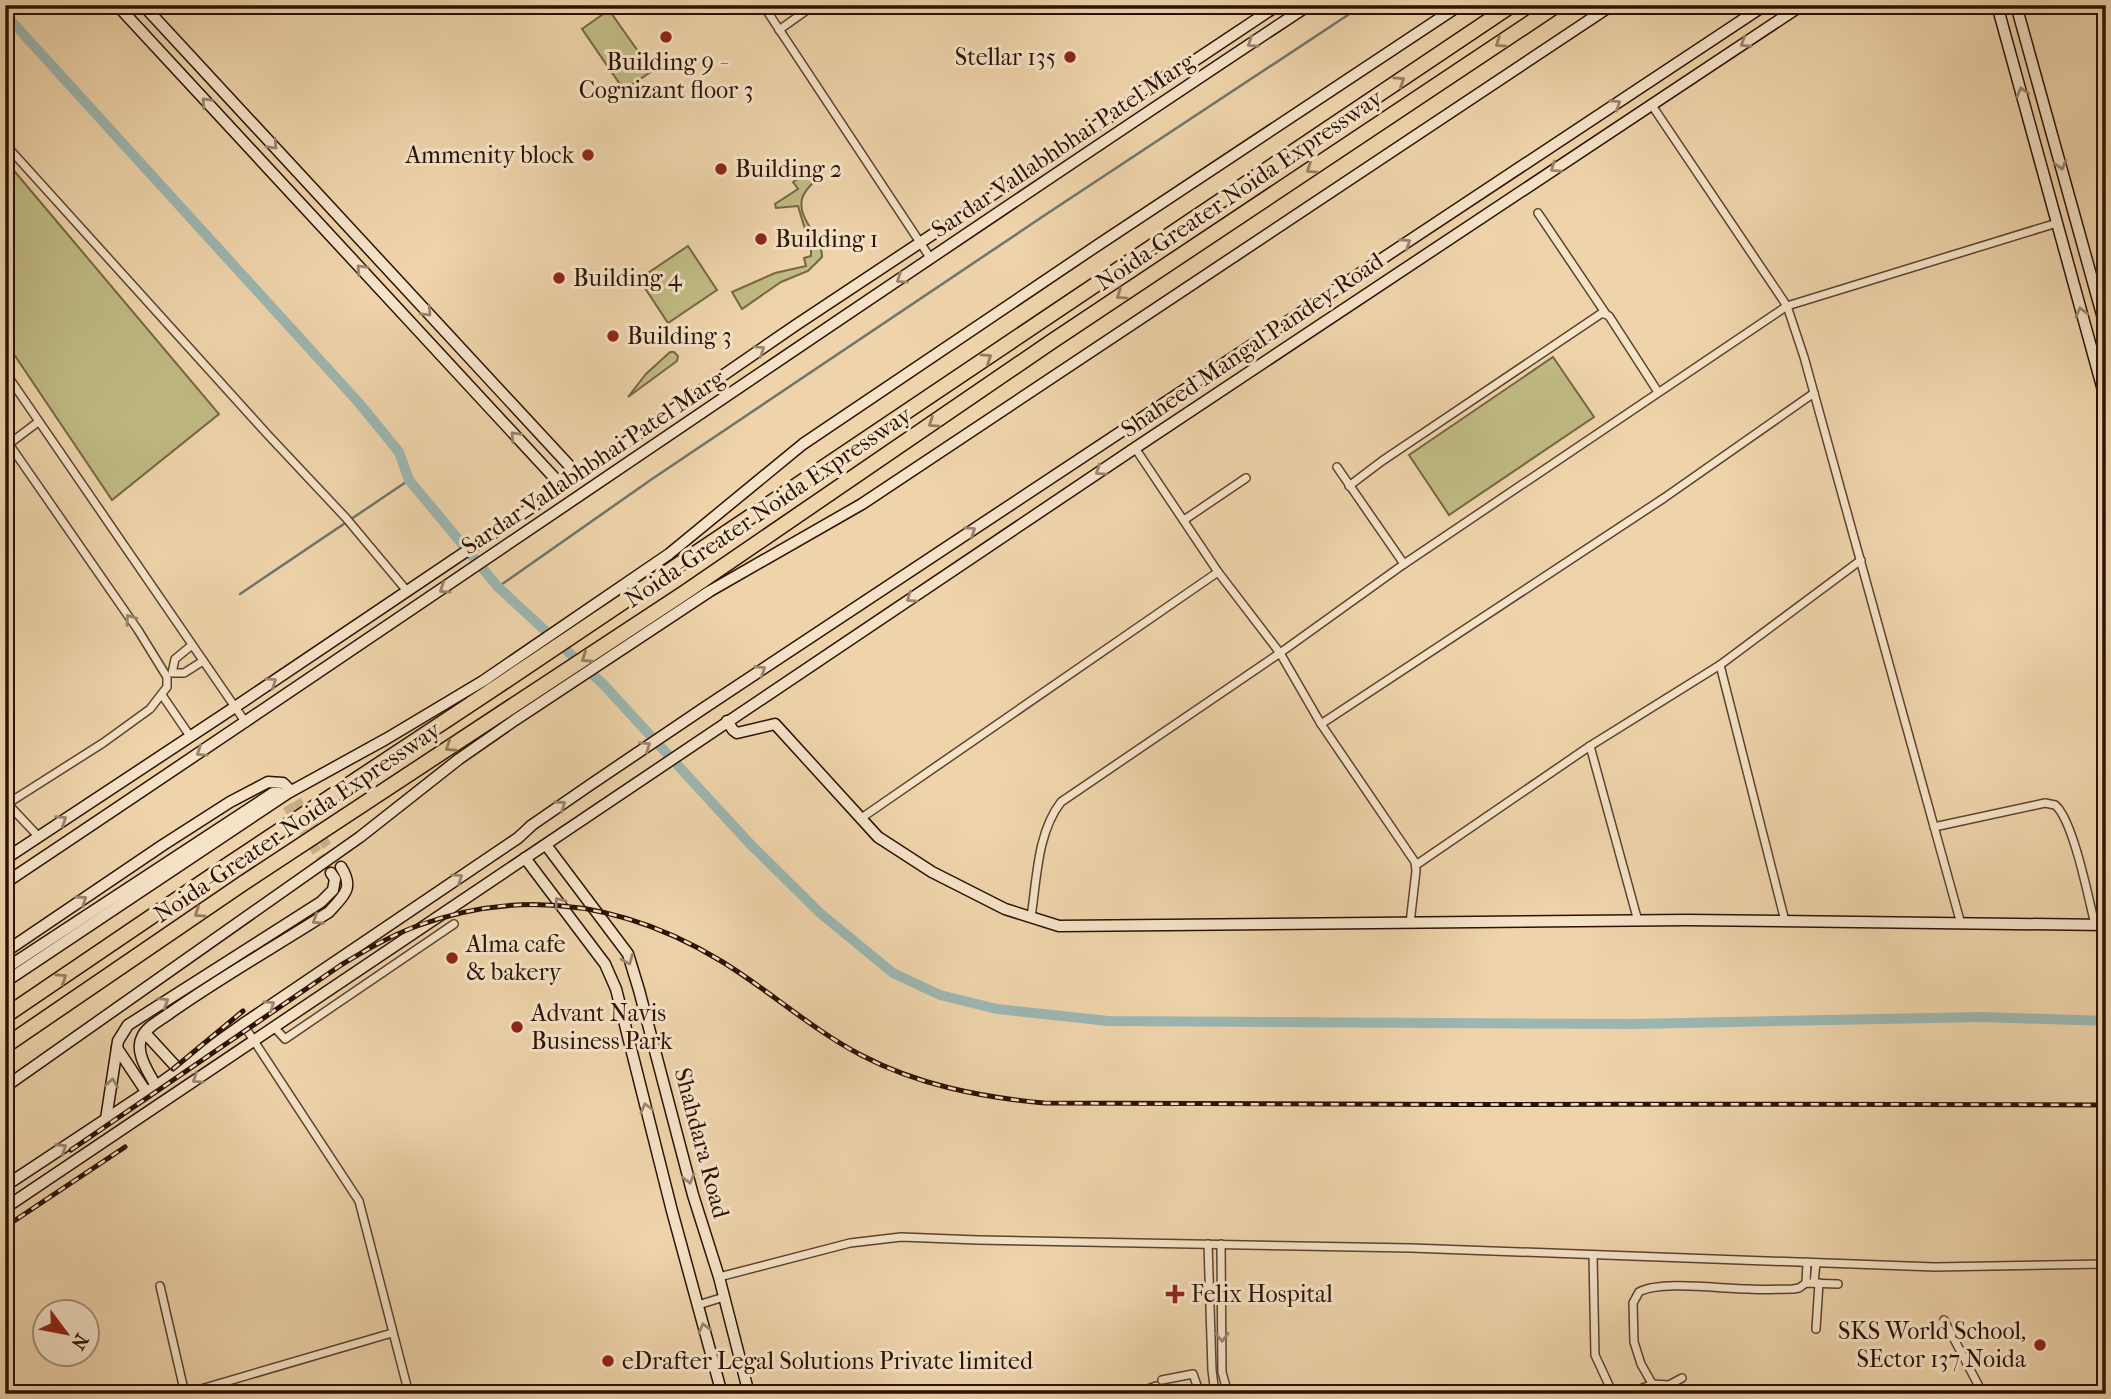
<svg xmlns="http://www.w3.org/2000/svg" width="2111" height="1399" viewBox="0 0 2111 1399" font-family="'IM FELL French Canon',serif">
	<style>
		.green { fill: #c1bb84; stroke: #766644; stroke-width: 2 }
		.lines { fill: none; stroke-linecap: round; stroke-linejoin: round }
		.stream { stroke: #6f756c; stroke-width: 2.5 }
		.canal { stroke: #9cb7b2; stroke-width: 10 }
		.secondary-tunnel { stroke: #c8ad8a; stroke-width: 10; stroke-dasharray: 10 5; stroke-linecap: butt }
		.street-casing { stroke: #5c422e; stroke-width: 10 }
		.secondary-casing { stroke: #2b1204; stroke-width: 13 }
		.highway-casing { stroke: #2b1204; stroke-width: 17 }
		.street { stroke: #f5e3c8; stroke-width: 7 }
		.secondary { stroke: #f5e3c8; stroke-width: 10 }
		.highway { stroke: #efd4ab; stroke-width: 14 }
		.rail-casing { stroke: #2b1204; stroke-width: 5 }
		.rail { stroke: #f5e3c8; stroke-width: 2.5; stroke-dasharray: 8; stroke-linecap: butt }
		.oneway { stroke: #9a8570 }
		.oneway2 { stroke: #977d60 }
		.poi-dot { fill: #8f2418; stroke: #f5e3c8; stroke-width: 2.5 }
		.labels { text-anchor: middle; stroke-width: 6; stroke-linejoin: round; paint-order: stroke }
		.poi-label { font-size: 24px; fill: #2b1204; stroke: #f5e3c8; text-anchor: start }
		.street-label { font-size: 24px; fill: #2b1204; stroke: #f5e3c8 }
	</style>
	<rect width="100%" height="100%" fill="#efd4ab"/>
	<filter id="stains"><feTurbulence type="fractalNoise" baseFrequency=".00286" numOctaves="4"/><feColorMatrix values="0 0 0 0 .2 0 0 0 0 .09 0 0 0 0 .02 0 0 0 .5 -.17"/></filter>
	<radialGradient id="worn" r=".72"><stop offset=".6" stop-color="#630" stop-opacity="0"/><stop offset="1" stop-color="#630" stop-opacity=".3"/></radialGradient>
	<g class="green">
		<path d="M609,10L652,71L624,90L582,29Z"/>
		<path d="M5,160L219,414L112,500L5,341Z"/>
		<path d="M819,166L823,171C817,181 805,187 802,199C797,220 823,237 822,257L808,271L781,282L742,309L732,292L775,273L806,266L804,258L811,256V249L798,206L776,208L775,204L798,189L793,182Z"/>
		<path d="M688,246L717,290L668,323L639,279Z"/>
		<path d="M670,352H674L678,356L677,361L628,397L646,374Z"/>
		<path d="M1553,357L1594,417L1449,515L1409,455Z"/>
	</g>
	<g class="lines">
		<g class="stream">
			<path d="M498,587L652,479L1045,215L1363,5"/>
			<path d="M240,594L409,480"/>
		</g>
		<path class="canal" d="M5,14L359,403L399,452L409,480L498,587L603,684L751,845L820,913L893,973L940,995L997,1009L1108,1021L1632,1024L1982,1017L2106,1021"/>
		<g class="secondary-tunnel">
			<path d="M288,788L341,867"/>
			<path d="M279,793L331,873"/>
		</g>
		<defs>
			<g id="street">
				<path d="M763,5L931,259"/>
				<path d="M1215,5L1218,10L1228,5"/>
				<path d="M779,30L814,5"/>
				<path d="M1651,104L1787,306L1804,357L1961,924"/>
				<path d="M5,144L268,435L346,518L407,591"/>
				<path d="M1538,213L1606,314"/>
				<path d="M5,372L246,723"/>
				<path d="M5,447L38,422"/>
				<path d="M1135,448L1218,572L1280,653L1321,724L1415,862L1416,871L1410,923"/>
				<path d="M1337,467L1404,564"/>
				<path d="M1349,486L1382,461L1602,313L1609,316L1658,392"/>
				<path d="M1184,520L1246,478"/>
				<path d="M192,645L175,659L172,673H184L203,661"/>
				<path d="M1720,665L1785,921"/>
				<path d="M162,695L190,736"/>
				<path d="M1321,724L1664,498L1814,393"/>
				<path d="M1590,746L1638,921"/>
				<path d="M6,802L38,836"/>
				<path d="M7,804L103,743L150,709L167,687V677L138,630L9,444"/>
				<path d="M860,819L1218,572"/>
				<path d="M1934,827L2045,803L2055,805C2073,819 2089,900 2095,925"/>
				<path d="M1416,865L1590,746L1720,665L1861,560"/>
				<path d="M1031,917C1037,879 1037,833 1061,802L1280,653L1404,564L1787,306L2057,223"/>
				<path d="M243,1024L359,1201L409,1394"/>
				<path d="M274,1027L285,1039L454,924"/>
				<path d="M1208,1244L1212,1370L1215,1394"/>
				<path d="M1221,1244L1222,1372L1228,1394"/>
				<path d="M1593,1255L1595,1355L1613,1394"/>
				<path d="M719,1277L850,1243L901,1237L978,1240L1411,1248L1935,1267L2106,1264"/>
				<path d="M1806,1283L1807,1262"/>
				<path d="M1814,1283L1816,1263"/>
				<path d="M160,1286L185,1394"/>
				<path d="M698,1305L724,1297"/>
				<path d="M1944,1320L1983,1394"/>
				<path d="M1816,1329L1819,1283"/>
				<path d="M1162,1380L1193,1374L1200,1394"/>
				<path d="M184,1394L392,1333"/>
				<path d="M1134,1394L1156,1386L1158,1394"/>
				<path d="M1628,1394L1653,1384L1669,1385L1682,1378"/>
				<path d="M1658,1394L1641,1364L1634,1342L1633,1303L1639,1292C1661,1280 1722,1289 1749,1289C1763,1290 1778,1289 1793,1289L1799,1288L1806,1283L1838,1284"/>
			</g>
			<g id="secondary">
				<path d="M117,5L562,486"/>
				<path d="M143,5L578,475"/>
				<path d="M1997,5L2106,401"/>
				<path d="M2016,5L2106,329"/>
				<path d="M727,721L733,730L737,733L775,724L878,837L932,872L1005,909L1059,926L1687,920L2106,925"/>
				<path d="M546,845L628,954L639,990L693,1195L719,1277L749,1394"/>
				<path d="M525,858L605,964L616,989L672,1211L722,1394"/>
				<path d="M5,859L235,707L532,507L796,325L1120,110L1152,83L1188,65L1278,5"/>
				<path d="M5,883C441,592 872,294 1309,5"/>
				<path d="M5,952L163,845L230,802L268,782L283,783L288,788"/>
				<path d="M5,969L273,793H279"/>
				<path d="M5,982L288,793L386,739L483,681L669,554L803,444L1098,245L1460,5"/>
				<path d="M145,1033L179,1070"/>
				<path d="M117,1048L147,1093"/>
				<path d="M156,1086C149,1073 134,1052 142,1037C147,1026 161,1020 170,1013C221,977 276,946 329,912C343,896 355,889 341,867"/>
				<path d="M5,1087L360,837L459,759L515,720L710,591L862,504L1612,5"/>
				<path d="M106,1119L118,1041L128,1025L321,902L333,890L335,879L331,873"/>
				<path d="M5,1186L156,1086L243,1024L518,838L532,825L590,785L704,708L1765,5"/>
				<path d="M5,1208L1135,448L1802,5"/>
			</g>
			<g id="highway">
				<path d="M5,1016L229,864L492,690L1512,5"/>
				<path d="M5,1046L245,882L684,593L1051,342L1557,5"/>
			</g>
		</defs>
		<use href="#street" class="street-casing"/>
		<use href="#secondary" class="secondary-casing"/>
		<use href="#highway" class="highway-casing"/>
		<use href="#street" class="street"/>
		<use href="#secondary" class="secondary"/>
		<use href="#highway" class="highway"/>
		<defs>
			<g id="rail">
				<path d="M173,1069L243,1011"/>
				<path d="M71,1150L341,965C366,950 390,936 417,926C523,887 625,903 721,961C769,990 811,1029 861,1055C918,1085 980,1097 1044,1103C1398,1106 1752,1103 2106,1105"/>
				<path d="M5,1227L125,1147"/>
			</g>
		</defs>
		<use href="#rail" class="rail-casing"/>
		<use href="#rail" class="rail"/>
	</g>
	<defs><path id="oneway-chevron" d="M-2-3.5L2.5 0L-2 3.5" fill="none" stroke-width="1.6" stroke-linecap="round" stroke-linejoin="round" transform="scale(1.75)"/></defs>
	<g class="oneway">
		<use href="#oneway-chevron" transform="translate(1252 43) rotate(147)"/>
		<use href="#oneway-chevron" transform="translate(1745 43) rotate(147)"/>
		<use href="#oneway-chevron" transform="translate(2022 92) rotate(-106)"/>
		<use href="#oneway-chevron" transform="translate(206 102) rotate(-133)"/>
		<use href="#oneway-chevron" transform="translate(1616 104) rotate(-33)"/>
		<use href="#oneway-chevron" transform="translate(273 145) rotate(47)"/>
		<use href="#oneway-chevron" transform="translate(2061 165) rotate(75)"/>
		<use href="#oneway-chevron" transform="translate(1555 168) rotate(146)"/>
		<use href="#oneway-chevron" transform="translate(1406 243) rotate(-33)"/>
		<use href="#oneway-chevron" transform="translate(361 269) rotate(-133)"/>
		<use href="#oneway-chevron" transform="translate(901 279) rotate(146)"/>
		<use href="#oneway-chevron" transform="translate(427 312) rotate(47)"/>
		<use href="#oneway-chevron" transform="translate(2081 312) rotate(-105)"/>
		<use href="#oneway-chevron" transform="translate(760 350) rotate(-34)"/>
		<use href="#oneway-chevron" transform="translate(515 436) rotate(-133)"/>
		<use href="#oneway-chevron" transform="translate(1100 471) rotate(146)"/>
		<use href="#oneway-chevron" transform="translate(971 531) rotate(-34)"/>
		<use href="#oneway-chevron" transform="translate(444 589) rotate(146)"/>
		<use href="#oneway-chevron" transform="translate(911 598) rotate(146)"/>
		<use href="#oneway-chevron" transform="translate(130 619) rotate(-125)"/>
		<use href="#oneway-chevron" transform="translate(761 670) rotate(-33)"/>
		<use href="#oneway-chevron" transform="translate(272 682) rotate(-34)"/>
		<use href="#oneway-chevron" transform="translate(646 746) rotate(-34)"/>
		<use href="#oneway-chevron" transform="translate(201 752) rotate(146)"/>
		<use href="#oneway-chevron" transform="translate(561 805) rotate(-35)"/>
		<use href="#oneway-chevron" transform="translate(62 820) rotate(-33)"/>
		<use href="#oneway-chevron" transform="translate(458 878) rotate(-34)"/>
		<use href="#oneway-chevron" transform="translate(82 900) rotate(-35)"/>
		<use href="#oneway-chevron" transform="translate(559 902) rotate(-127)"/>
		<use href="#oneway-chevron" transform="translate(317 920) rotate(147)"/>
		<use href="#oneway-chevron" transform="translate(628 960) rotate(67)"/>
		<use href="#oneway-chevron" transform="translate(164 1002) rotate(-32)"/>
		<use href="#oneway-chevron" transform="translate(270 1005) rotate(-34)"/>
		<use href="#oneway-chevron" transform="translate(197 1079) rotate(146)"/>
		<use href="#oneway-chevron" transform="translate(112 1083) rotate(-81)"/>
		<use href="#oneway-chevron" transform="translate(646 1108) rotate(-104)"/>
		<use href="#oneway-chevron" transform="translate(62 1148) rotate(-33)"/>
		<use href="#oneway-chevron" transform="translate(689 1179) rotate(75)"/>
		<use href="#oneway-chevron" transform="translate(704 1328) rotate(-105)"/>
		<use href="#oneway-chevron" transform="translate(1222 1337) rotate(89)"/>
	</g>
	<g class="oneway2">
		<use href="#oneway-chevron" transform="translate(1500 43) rotate(146)"/>
		<use href="#oneway-chevron" transform="translate(1400 81) rotate(-34)"/>
		<use href="#oneway-chevron" transform="translate(1311 169) rotate(146)"/>
		<use href="#oneway-chevron" transform="translate(1121 295) rotate(146)"/>
		<use href="#oneway-chevron" transform="translate(987 358) rotate(-34)"/>
		<use href="#oneway-chevron" transform="translate(933 423) rotate(146)"/>
		<use href="#oneway-chevron" transform="translate(586 658) rotate(147)"/>
		<use href="#oneway-chevron" transform="translate(450 747) rotate(147)"/>
		<use href="#oneway-chevron" transform="translate(199 913) rotate(146)"/>
		<use href="#oneway-chevron" transform="translate(62 978) rotate(-34)"/>
	</g>
	<g class="poi-dot">
		<circle cx="666" cy="37" r="7"/>
		<circle cx="1070" cy="57" r="7"/>
		<circle cx="588" cy="155" r="7"/>
		<circle cx="721" cy="169" r="7"/>
		<circle cx="761" cy="239" r="7"/>
		<circle cx="559" cy="278" r="7"/>
		<circle cx="613" cy="336" r="7"/>
		<circle cx="452" cy="958" r="7"/>
		<circle cx="517" cy="1027" r="7"/>
		<path d="M1171.5 1283.5h7v7h7v7h-7v7h-7v-7h-7v-7h7z"/>
		<circle cx="2040" cy="1345" r="7"/>
		<circle cx="608" cy="1361" r="7"/>
	</g>
	<g class="labels">
		<g class="poi-label">
			<text x="1056" y="65" text-anchor="end">Stellar 135</text>
			<text x="666" y="70" text-anchor="middle">Building 9 -<tspan x="666" dy="28">Cognizant floor 3</tspan></text>
			<text x="574" y="163" text-anchor="end">Ammenity block</text>
			<text x="735" y="177">Building 2</text>
			<text x="775" y="247">Building 1</text>
			<text x="573" y="286">Building 4</text>
			<text x="627" y="344">Building 3</text>
			<text x="466" y="952">Alma cafe<tspan x="466" dy="28">&amp; bakery</tspan></text>
			<text x="531" y="1021">Advant Navis<tspan x="531" dy="28">Business Park</tspan></text>
			<text x="1191" y="1302">Felix Hospital</text>
			<text x="2026" y="1339" text-anchor="end">SKS World School,<tspan x="2026" dy="28">SEctor 137 Noida</tspan></text>
			<text x="622" y="1369">eDrafter Legal Solutions Private limited</text>
		</g>
		<g class="street-label">
			<text transform="translate(1063 145) rotate(-34)" y="8">Sardar Vallabhbhai Patel Marg</text>
			<text transform="translate(1239 190) rotate(-34)" y="8">Noida-Greater Noida Expressway</text>
			<text transform="translate(1252 345) rotate(-34)" y="8">Shaheed Mangal Pandey Road</text>
			<text transform="translate(593 462) rotate(-34)" y="8">Sardar Vallabhbhai Patel Marg</text>
			<text transform="translate(768 507) rotate(-34)" y="8">Noida-Greater Noida Expressway</text>
			<text transform="translate(297 822) rotate(-34)" y="8">Noida-Greater Noida Expressway</text>
			<text transform="translate(702 1143) rotate(75)" y="8">Shahdara Road</text>
		</g>
	</g>
	<rect width="2111" height="1399" fill="none" stroke="#efd4ab" stroke-width="28"/>
	<rect x="7" y="7" width="2097" height="1385" fill="none" stroke="#2b1204" stroke-width="3.5"/>
	<rect x="14" y="14" width="2083" height="1371" fill="none" stroke="#2b1204" stroke-width="2"/>
	<g transform="translate(66 1333) rotate(122)"><circle r="33" fill="#f5e3c8" stroke="#a48f7a" stroke-width="2"/>
	<path d="M0-5L12 26L0 18L-12 26Z" fill="#8f2418"/>
	<text y="-10" font-size="19" font-weight="bold" text-anchor="middle" fill="#2b1204">N</text>
	</g>
	<rect width="100%" height="100%" filter="url(#stains)"/>
	<rect width="100%" height="100%" fill="url(#worn)"/>
</svg>
